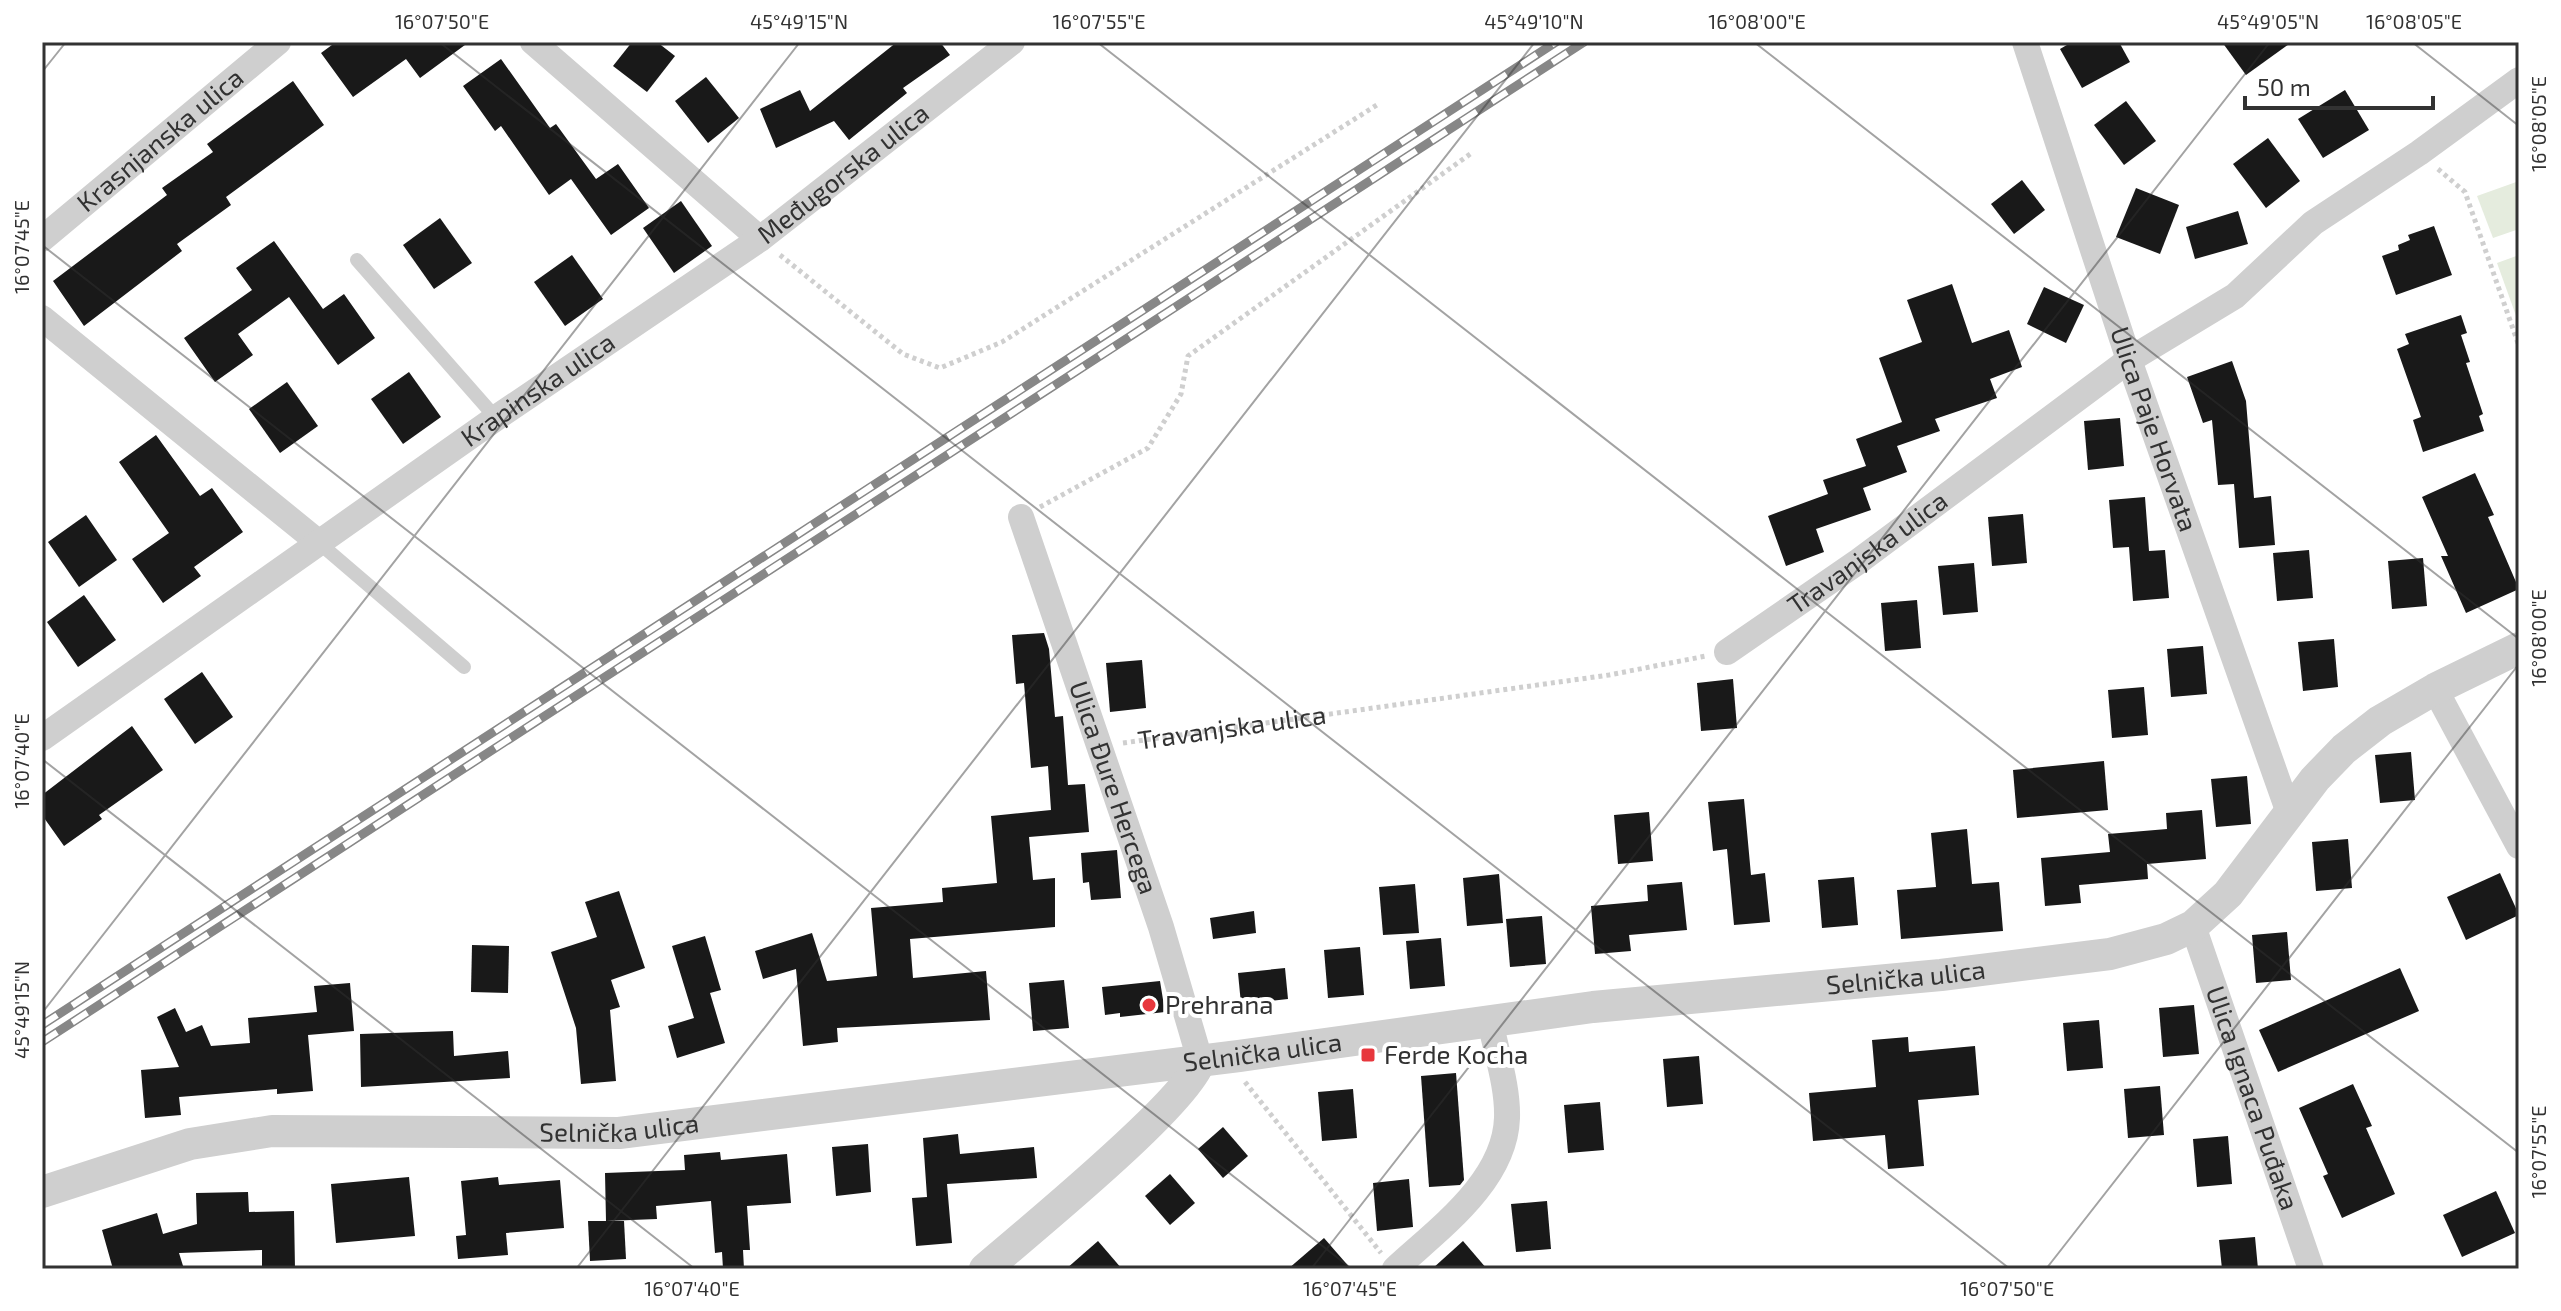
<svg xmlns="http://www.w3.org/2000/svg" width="2561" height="1311" viewBox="0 0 2561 1311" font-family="'Exo 2',sans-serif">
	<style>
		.garden { fill: #e5ecde }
		.building { fill: #191919 }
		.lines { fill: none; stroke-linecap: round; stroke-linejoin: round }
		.path { stroke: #cfcfcf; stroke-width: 5; stroke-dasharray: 4 4; stroke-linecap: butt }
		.service { stroke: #cfcfcf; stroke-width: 14 }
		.minor { stroke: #cfcfcf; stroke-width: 26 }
		.tertiary { stroke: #cfcfcf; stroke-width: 32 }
		.rail-casing { stroke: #878787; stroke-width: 9 }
		.rail { stroke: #fff; stroke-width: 6; stroke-dasharray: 18; stroke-linecap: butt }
		.ticks { fill: none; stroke: #323232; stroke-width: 2; stroke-opacity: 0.45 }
		.poi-dot { fill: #e7373d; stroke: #fff; stroke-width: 3 }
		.labels { text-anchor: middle; stroke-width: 8; stroke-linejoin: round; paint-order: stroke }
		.street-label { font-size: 26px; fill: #323232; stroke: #fff }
		.poi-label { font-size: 26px; fill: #323232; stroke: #fff; text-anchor: start }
		.neatline { fill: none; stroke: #323232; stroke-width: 3 }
		.ticks-label { font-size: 20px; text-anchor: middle; fill: #323232 }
	</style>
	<rect width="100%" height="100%" fill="#fff"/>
	<g class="garden">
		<path d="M2519,181V229L2493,238L2477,196Z"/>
		<path d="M2519,255V324L2497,263Z"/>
	</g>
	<g class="building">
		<path d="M336,42H469L420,78L406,59L353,97L321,53Z"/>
		<path d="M632,42H657L675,56L647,92L613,66Z"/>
		<path d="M897,42H940L950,55L903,88L907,93L849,140L834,121L776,148L760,109L800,90L810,111Z"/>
		<path d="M2072,42H2119L2130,62L2082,88L2060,49Z"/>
		<path d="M2222,42H2292L2246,75Z"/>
		<path d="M501,59L550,128L556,124L596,179L618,164L649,208L611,235L571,179L549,195L501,126L495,131L463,86Z"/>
		<path d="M706,77L739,118L708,143L675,101Z"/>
		<path d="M293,81L324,125L226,197L231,205L177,244L182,251L84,326L53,281L167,195L162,188L213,152L207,144Z"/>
		<path d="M2345,90L2369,130L2323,158L2298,119Z"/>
		<path d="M2126,101L2156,141L2124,165L2094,125Z"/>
		<path d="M2268,138L2300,181L2266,208L2233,164Z"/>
		<path d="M2022,180L2045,210L2014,234L1991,204Z"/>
		<path d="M2136,188L2179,205L2160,254L2116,237Z"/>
		<path d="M681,201L712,246L674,273L643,228Z"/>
		<path d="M2238,211L2248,244L2195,259L2186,227Z"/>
		<path d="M440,218L472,263L434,289L403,245Z"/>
		<path d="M2434,226L2452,275L2396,295L2382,256L2399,250L2398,245L2410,240L2408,235Z"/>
		<path d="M274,241L323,309L344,294L375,338L338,365L289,297L238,334L253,355L215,382L184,338L252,290L236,268Z"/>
		<path d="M572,255L603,299L565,326L534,282Z"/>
		<path d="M1952,284L1972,343L2009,330L2022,367L1990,379L1997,398L1935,419L1940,431L1897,446L1907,472L1863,488L1871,510L1816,529L1824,552L1786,566L1768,516L1828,494L1823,480L1866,466L1856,439L1902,422L1879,358L1922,342L1907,300Z"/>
		<path d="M2044,287L2084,305L2066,343L2027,324Z"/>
		<path d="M2461,315L2467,333L2461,335L2470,362L2466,363L2483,414L2479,416L2484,431L2423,452L2413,420L2421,417L2397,349L2409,344L2405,334Z"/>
		<path d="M2232,361L2246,401L2254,498L2271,496L2275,545L2239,548L2234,484L2218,485L2212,420L2203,423L2187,377Z"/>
		<path d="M409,372L441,417L403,444L371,399Z"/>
		<path d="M287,382L318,426L280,453L249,409Z"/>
		<path d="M2120,418L2124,466L2088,470L2084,421Z"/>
		<path d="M156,435L200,496L212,488L243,532L194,567L201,576L163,603L132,559L169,533L119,462Z"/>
		<path d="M2475,473L2494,515L2488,517L2519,589L2466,613L2441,556H2448L2422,497Z"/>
		<path d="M2145,497L2149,551L2165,550L2169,598L2133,601L2129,547L2113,548L2109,500Z"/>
		<path d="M2023,514L2027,563L1992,566L1988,517Z"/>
		<path d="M86,515L117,560L79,587L48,542Z"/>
		<path d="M2309,550L2313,598L2277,601L2273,553Z"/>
		<path d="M2423,558L2427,606L2392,609L2388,561Z"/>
		<path d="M1974,563L1978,612L1943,615L1938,566Z"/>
		<path d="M84,595L116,640L78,667L47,622Z"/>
		<path d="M1917,600L1921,648L1885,651L1881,603Z"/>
		<path d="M1044,633L1049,649L1055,717L1063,716L1068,785L1085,784L1089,832L1029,837L1033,880L1055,878V927L910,939L913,978L986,971L990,1020L837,1028L838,1042L803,1046L796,969L763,979L755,951L812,933L827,981L877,976L871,908L943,902L942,888L997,883L991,816L1051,810L1048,766L1031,768L1024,683L1016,684L1012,635Z"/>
		<path d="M2334,639L2338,687L2303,691L2298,642Z"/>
		<path d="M2203,646L2207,694L2171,697L2167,649Z"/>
		<path d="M1142,660L1146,708L1110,712L1106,663Z"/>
		<path d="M202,672L233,717L195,744L164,699Z"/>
		<path d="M1733,679L1737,728L1701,731L1697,683Z"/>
		<path d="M2144,687L2148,735L2112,738L2108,690Z"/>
		<path d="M132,726L163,770L99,815L102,819L64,846L42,815V795Z"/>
		<path d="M2411,752L2415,800L2380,803L2375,755Z"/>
		<path d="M2104,761L2108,810L2017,818L2013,770Z"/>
		<path d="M2247,776L2251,824L2216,827L2211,779Z"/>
		<path d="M1744,799L1751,875L1765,873L1770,922L1734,925L1727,849L1713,851L1708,802Z"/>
		<path d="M2202,810L2206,859L2147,864L2148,879L2079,885L2081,903L2045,906L2041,858L2110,852L2108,834L2167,829L2166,813Z"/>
		<path d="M1649,812L1653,861L1618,864L1614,815Z"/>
		<path d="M1967,829L1972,884L1999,882L2003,931L1901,939L1897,890L1936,887L1931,833Z"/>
		<path d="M2348,839L2352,888L2316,891L2312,842Z"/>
		<path d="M1117,850L1121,898L1091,900L1089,882L1083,883L1081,853Z"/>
		<path d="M2500,873L2519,915L2466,940L2447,897Z"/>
		<path d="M1499,874L1503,923L1467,926L1463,878Z"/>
		<path d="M1854,877L1858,925L1822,928L1818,880Z"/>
		<path d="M1682,882L1687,930L1629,935L1631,951L1595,954L1591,906L1648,901L1647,885Z"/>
		<path d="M1415,884L1419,933L1383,935L1379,887Z"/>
		<path d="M619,891L645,968L611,980L620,1007L610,1010L616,1081L581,1084L576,1028L551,952L597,937L585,902Z"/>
		<path d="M1254,911L1256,933L1213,939L1210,918Z"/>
		<path d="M1542,916L1546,964L1510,967L1506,919Z"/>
		<path d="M2287,932L2291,980L2256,983L2252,935Z"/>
		<path d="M705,936L721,990L710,993L725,1043L677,1058L668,1026L694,1018L672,946Z"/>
		<path d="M1441,938L1445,986L1410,989L1406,941Z"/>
		<path d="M472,945L509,946L508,993L471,992Z"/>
		<path d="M1360,947L1364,995L1328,998L1324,950Z"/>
		<path d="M1285,968L1288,999L1241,1004L1238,973Z"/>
		<path d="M2400,968L2419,1011L2278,1072L2259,1030Z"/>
		<path d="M1064,980L1069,1028L1033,1031L1029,983Z"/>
		<path d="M1160,981L1165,1012L1120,1017V1013L1105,1015L1102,987Z"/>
		<path d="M350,983L354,1031L308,1035L313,1091L277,1094V1089L179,1097L181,1115L145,1118L141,1070L179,1067L157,1017L175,1008L186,1032L202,1025L211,1046L250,1043L248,1018L317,1012L314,986Z"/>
		<path d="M2194,1005L2199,1054L2163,1057L2159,1008Z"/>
		<path d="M2099,1020L2103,1068L2067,1071L2063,1023Z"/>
		<path d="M453,1031L454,1056L508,1051L510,1078L361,1087L360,1034Z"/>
		<path d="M1908,1037L1909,1052L1975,1046L1979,1095L1918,1100L1924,1166L1888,1169L1885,1135L1813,1141L1809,1093L1876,1087L1872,1040Z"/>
		<path d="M1699,1056L1703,1104L1667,1107L1663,1059Z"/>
		<path d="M1456,1073L1464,1180L1460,1185L1429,1187L1421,1076Z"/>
		<path d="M2353,1084L2372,1126L2366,1128L2395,1194L2342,1218L2323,1176L2328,1174L2299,1108Z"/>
		<path d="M2160,1086L2164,1135L2128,1138L2124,1089Z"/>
		<path d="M1353,1089L1357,1138L1322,1141L1318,1092Z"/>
		<path d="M1600,1102L1604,1150L1568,1153L1564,1105Z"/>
		<path d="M1223,1127L1248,1156L1223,1178L1198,1149Z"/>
		<path d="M958,1134L960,1154L1034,1147L1037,1178L947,1184L952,1243L916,1246L912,1198L927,1197L923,1138Z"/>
		<path d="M2228,1136L2232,1184L2197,1187L2193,1139Z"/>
		<path d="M868,1144L871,1192L836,1196L832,1147Z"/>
		<path d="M720,1152L721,1160L787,1154L791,1203L747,1206L750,1250H743L744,1269H723L722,1252L715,1253L711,1201L656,1206L657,1219L606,1221L605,1173L685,1170L684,1155Z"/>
		<path d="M1170,1174L1195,1203L1170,1225L1145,1196Z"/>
		<path d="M409,1177L415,1236L336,1243L331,1184Z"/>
		<path d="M498,1177L499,1185L560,1180L564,1228L506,1233L508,1255L458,1259L456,1236L466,1235L461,1181Z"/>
		<path d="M1409,1179L1413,1227L1377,1231L1373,1183Z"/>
		<path d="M2496,1191L2515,1233L2462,1257L2443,1215Z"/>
		<path d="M248,1192L249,1212L294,1211L295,1269H262V1250L179,1253L184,1269H113L102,1230L157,1213L163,1234L197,1224L196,1193Z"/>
		<path d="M1547,1201L1551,1249L1516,1252L1511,1204Z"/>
		<path d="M588,1221H624L626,1259L590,1261Z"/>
		<path d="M2255,1237L2258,1269H2222L2219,1240Z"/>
		<path d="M1324,1238L1351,1269H1288Z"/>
		<path d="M1098,1241L1122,1269H1066Z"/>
		<path d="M1463,1241L1487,1269H1432Z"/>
	</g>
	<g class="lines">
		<g class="path">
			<path d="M2438,169L2465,192L2519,346"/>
			<path d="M780,255L903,354L940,368L1002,342L1380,103"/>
			<path d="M1040,507L1148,448L1181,394L1188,356L1473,152"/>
			<path id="s1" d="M1123,743L1609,675L1706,656"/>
			<path d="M1245,1082L1381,1253"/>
		</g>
		<g class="service">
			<path d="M357,260L496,418"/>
			<path d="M318,542L464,667"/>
		</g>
		<g class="minor">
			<path d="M533,42L760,239"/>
			<path id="s2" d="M2025,42L2129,360L2289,813"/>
			<path id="s3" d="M42,239L278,42"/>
			<path d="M42,318L318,542"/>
			<path id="s4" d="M1021,517L1161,927L1200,1060"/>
			<path id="s5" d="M1727,652L1859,561L2129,360L2235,296L2313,223L2419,153L2519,80"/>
			<path d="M2435,689L2519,846"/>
			<path id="s6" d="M42,738L496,418L760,239L1012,42"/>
			<path id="s7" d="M2193,926L2311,1269"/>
			<path d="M1395,1269C1437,1230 1505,1182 1507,1118C1508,1086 1496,1052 1490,1020"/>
		</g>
		<g class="tertiary">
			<path id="s8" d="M42,1192L190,1144L272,1131L619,1133L1239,1056L1593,1007L1941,975L2110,954L2166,939L2193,926L2228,894L2315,779L2344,749L2380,721L2435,689L2519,648"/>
			<path d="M985,1269C1024,1235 1191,1100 1200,1060"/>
		</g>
		<defs>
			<g id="rail">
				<path d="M42,1025L1556,42"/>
				<path d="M42,1042L1584,42"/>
			</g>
		</defs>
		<use href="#rail" class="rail-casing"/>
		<use href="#rail" class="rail"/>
	</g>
	<path class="ticks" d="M439,42L2010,1269M1097,42L2519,1153M1754,42L2519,639M2412,42L2519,126M42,72L66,42M42,245L1352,1269M42,759L695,1269M42,1013L800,42M576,1269L1535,42M1311,1269L2270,42M2046,1269L2519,664"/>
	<g class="poi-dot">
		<circle cx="1149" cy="1005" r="8"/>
		<rect x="1360" y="1047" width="16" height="16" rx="4"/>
	</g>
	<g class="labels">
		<g class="street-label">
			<text dy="9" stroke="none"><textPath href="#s3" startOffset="154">Krasnjanska ulica</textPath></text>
			<text dy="9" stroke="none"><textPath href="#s6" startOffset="980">Međugorska ulica</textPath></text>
			<text dy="9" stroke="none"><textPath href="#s6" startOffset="606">Krapinska ulica</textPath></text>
			<text dy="9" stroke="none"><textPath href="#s2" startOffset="408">Ulica Paje Horvata</textPath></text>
			<text dy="9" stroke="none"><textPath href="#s5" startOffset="172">Travanjska ulica</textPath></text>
			<text dy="9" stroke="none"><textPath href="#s1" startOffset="110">Travanjska ulica</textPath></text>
			<text dy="9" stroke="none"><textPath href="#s4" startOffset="286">Ulica Đure Hercega</textPath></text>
			<text dy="9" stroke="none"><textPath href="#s8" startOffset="1882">Selnička ulica</textPath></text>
			<text dy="9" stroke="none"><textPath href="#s8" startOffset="1234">Selnička ulica</textPath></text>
			<text dy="9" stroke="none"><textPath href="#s7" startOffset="182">Ulica Ignaca Puđaka</textPath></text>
			<text dy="9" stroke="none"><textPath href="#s8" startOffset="586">Selnička ulica</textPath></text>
		</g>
		<g class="poi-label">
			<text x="1165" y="1014">Prehrana</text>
			<text x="1384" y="1064">Ferde Kocha</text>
		</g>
	</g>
	<rect width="2561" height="1311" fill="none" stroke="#ffffff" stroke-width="88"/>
	<path d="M2245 96v12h188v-12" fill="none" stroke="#323232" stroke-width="4"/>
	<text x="2257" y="96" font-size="24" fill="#323232" stroke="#ffffff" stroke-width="6" paint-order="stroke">50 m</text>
	<rect x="44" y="44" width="2473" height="1223" class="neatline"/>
	<g class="ticks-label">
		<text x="442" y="29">16°07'50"E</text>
		<text x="799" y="29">45°49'15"N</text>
		<text x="1099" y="29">16°07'55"E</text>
		<text x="1534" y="29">45°49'10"N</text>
		<text x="1757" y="29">16°08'00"E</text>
		<text x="2268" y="29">45°49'05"N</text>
		<text x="2414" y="29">16°08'05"E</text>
		<text transform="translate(2539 124) rotate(-90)" y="7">16°08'05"E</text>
		<text transform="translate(22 247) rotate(-90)" y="7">16°07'45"E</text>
		<text transform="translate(2539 638) rotate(-90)" y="7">16°08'00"E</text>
		<text transform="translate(22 761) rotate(-90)" y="7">16°07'40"E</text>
		<text transform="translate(22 1010) rotate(-90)" y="7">45°49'15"N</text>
		<text transform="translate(2539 1152) rotate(-90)" y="7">16°07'55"E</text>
		<text x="692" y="1296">16°07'40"E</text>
		<text x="1350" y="1296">16°07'45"E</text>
		<text x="2007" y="1296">16°07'50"E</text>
	</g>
</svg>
